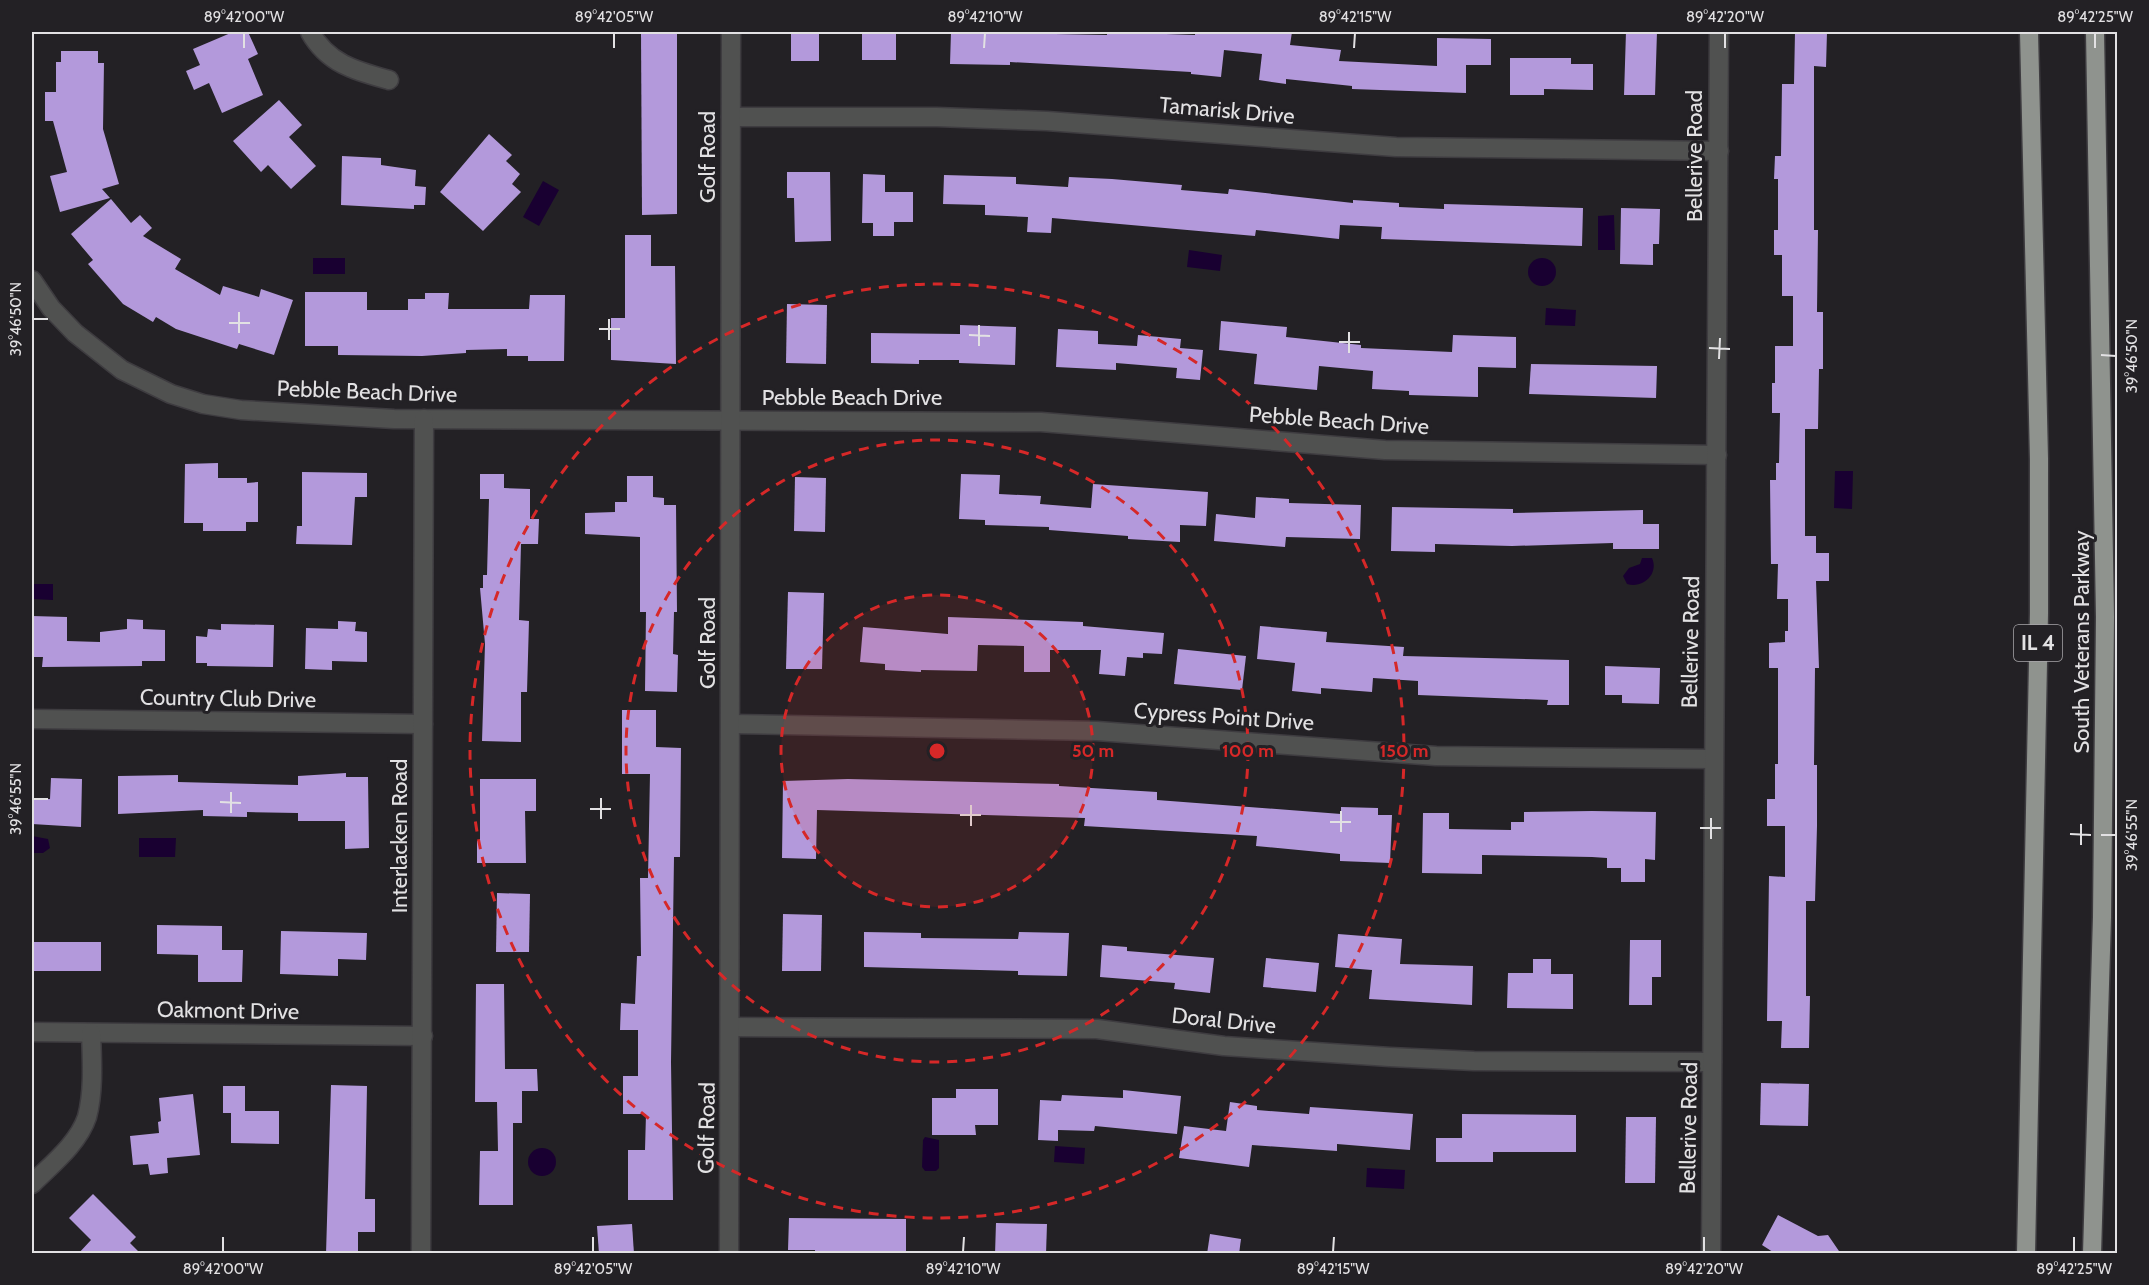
<svg xmlns="http://www.w3.org/2000/svg" width="2149" height="1285" viewBox="0 0 2149 1285" font-family="Cabin,sans-serif">
	<style>
		.water { fill: #190031 }
		.building { fill: #b399db }
		.lines { fill: none; stroke-linecap: round; stroke-linejoin: round }
		.street-casing { stroke: #3e3c40; stroke-width: 21 }
		.highway-casing { stroke: #3e3c40; stroke-width: 21 }
		.street { stroke: #505150; stroke-width: 18 }
		.highway { stroke: #8f938e; stroke-width: 18 }
		.ticks { fill: none; stroke: #e2e1e3; stroke-width: 2 }
		.ring { fill: none; stroke: #d62828; stroke-width: 3; stroke-dasharray: 10 8 }
		.labels { text-anchor: middle; stroke-width: 6; stroke-linejoin: round; paint-order: stroke }
		.shield { fill: #232125; stroke: #a9a7aa; stroke-width: 1.5 }
		.shield-label { font-size: 21px; font-weight: bold; fill: #e2e1e3 }
		.street-label { font-size: 22px; fill: #e2e1e3; stroke: #232125 }
		.centre { fill: #d62828; stroke: #232125; stroke-width: 3 }
		.ring-label { font-size: 18px; text-anchor: middle; font-weight: bold; fill: #d62828; stroke: #232125; stroke-width: 6; stroke-linejoin: round; paint-order: stroke }
		.neatline { fill: none; stroke: #e2e1e3; stroke-width: 2 }
		.ticks-label { font-size: 15px; text-anchor: middle; fill: #e2e1e3 }
	</style>
	<rect width="100%" height="100%" fill="#232125"/>
	<g class="water">
		<path d="M543,181L559,190L539,226L523,217Z"/>
		<path d="M1614,215L1615,250H1598V216Z"/>
		<path d="M1189,250L1222,255L1220,271L1187,267Z"/>
		<circle cx="1542" cy="272" r="14"/>
		<rect x="313" y="258" width="32" height="16"/>
		<path d="M1546,308L1576,310L1575,326L1545,325Z"/>
		<path d="M1835,471H1853L1852,509L1834,508Z"/>
		<path d="M1642,558H1652C1659,573 1644,589 1627,584L1623,576L1629,568L1640,564Z"/>
		<path d="M32,584H53V600L32,599Z"/>
		<path d="M32,836L48,839L50,848L43,853H32Z"/>
		<path d="M139,838H176L175,857H139Z"/>
		<path d="M925,1137L939,1140V1168L936,1171H925L922,1167L923,1140Z"/>
		<path d="M1055,1146L1085,1148L1084,1164L1054,1162Z"/>
		<circle cx="542" cy="1162" r="14"/>
		<path d="M1367,1168L1405,1170L1404,1189L1366,1187Z"/>
	</g>
	<g class="building">
		<path d="M233,32H248L258,54L248,59L263,95L222,113L209,83L194,90L186,71L200,65L193,49Z"/>
		<path d="M641,32H677V214L642,215Z"/>
		<rect x="791" y="32" width="28" height="29"/>
		<rect x="862" y="32" width="34" height="28"/>
		<path d="M951,32L1107,35V32L1195,35V32H1292L1290,45L1341,50L1339,61L1437,66V38L1491,39V65H1466V93L1352,89V86L1286,79V84L1259,80L1262,54L1224,50L1221,77L1191,74V72L1105,67L1010,62V65L950,64Z"/>
		<path d="M1626,32H1657L1655,95H1624Z"/>
		<path d="M1795,32H1827L1826,67L1814,66V230H1818L1817,312H1823V369H1819L1818,429H1805V536H1816V553H1829V581H1816L1819,668H1815L1814,765H1817V826L1815,901H1806V996H1810L1809,1048H1781L1782,1021H1767L1769,876L1785,877V826H1767V799H1775V764H1778V668H1769V643L1785,642V631H1788V599H1777L1778,564H1771L1770,480H1776V463H1779L1780,413H1772V383H1775V346H1793V296H1782V255H1774V230H1778V179H1774L1775,156H1781L1782,84H1794Z"/>
		<path d="M61,51H98V63H104L103,129L119,184L102,189L110,198L60,212L50,176L67,172L53,121H45V92H56V62H61Z"/>
		<path d="M1510,58H1571V64H1593V90L1544,89V95H1510Z"/>
		<path d="M279,100L302,125L289,137L316,166L291,189L268,165L261,172L233,141Z"/>
		<path d="M489,134L512,155L506,161L520,174L512,184L521,192L483,231L440,192Z"/>
		<path d="M342,156L381,158V165L416,170L415,186L426,187L425,205H414V209L341,205Z"/>
		<path d="M787,172H830L831,241L795,242L794,198H787Z"/>
		<path d="M863,174L885,175V192H913V222H894V236H873V223H862Z"/>
		<path d="M944,175L1016,177V184L1068,187L1069,177L1112,179L1182,185L1181,190L1228,194L1229,189L1353,203V200L1399,203V207L1444,209V204L1583,208L1582,246L1381,239L1382,227L1340,225L1339,239L1256,230L1255,236L1052,218L1051,233L1027,232L1028,217L985,215V205L943,204Z"/>
		<path d="M111,199L131,223L140,215L152,228L143,236L181,259L175,269L220,295L223,286L259,297L261,289L293,300L274,355L239,344L237,349L176,329L156,317L153,322L123,304L88,264L93,260L71,234Z"/>
		<path d="M1621,208L1660,209L1659,244H1653V265L1620,264Z"/>
		<path d="M625,235H651V266H675L676,364L611,360V318H625Z"/>
		<path d="M305,292H367V310H408V299H425V293H449L448,309H529L530,295H565L564,361H528V356H507V349L466,350V353L422,356L338,355V346H305Z"/>
		<path d="M787,304L827,305L826,364L786,363Z"/>
		<path d="M1221,321L1287,327L1286,337L1361,345V348L1452,352L1453,335L1516,337V368L1478,367V397L1409,395V391L1372,389L1373,371L1319,366L1317,390L1254,384L1257,354L1219,350Z"/>
		<path d="M960,325L1016,327L1015,365L959,363V360H919V364L871,363V333L960,334Z"/>
		<path d="M1058,329L1098,331V344L1137,346L1138,335L1181,339L1180,348L1203,350L1200,380L1176,378L1177,368L1116,363V370L1056,367Z"/>
		<path d="M1531,364L1657,366L1656,398L1529,394Z"/>
		<path d="M218,463V478H247V483L258,482V522H246V531H203V523H184L185,464Z"/>
		<path d="M302,472L367,473V497H355L352,545L296,544L297,526H302Z"/>
		<path d="M480,474H504V488L530,489V519H539L538,544H521L519,620L529,621L527,692H521V742L482,741L485,644L480,588H483V575H487L489,499H480Z"/>
		<path d="M961,474L1000,475L999,494L1041,496L1040,504L1091,508L1093,484L1208,492L1206,526L1180,525V542L1128,539V536L1049,530V527L985,525V520L959,519Z"/>
		<path d="M627,476H653V497L664,498V505H676L677,612H674L673,654L678,655L677,692L645,691L646,612H640V537L585,534V513L615,512V502H627Z"/>
		<path d="M795,477L826,478L825,532L794,531Z"/>
		<path d="M1256,497L1289,499V503L1361,505L1360,539L1286,537L1285,547L1214,541L1216,514L1255,518Z"/>
		<path d="M1392,507L1513,509V513L1643,510V524H1659V549H1613V543L1512,546L1435,544V552L1391,551Z"/>
		<path d="M788,592L824,593L822,669H786Z"/>
		<path d="M32,616L67,617V641L100,642V632L127,629V619L143,620V629L165,630V661H142V666L42,667L43,657H32Z"/>
		<path d="M948,617L1083,622V626L1164,633L1162,654L1143,653V658L1127,657L1125,676L1099,674L1101,650H1050V672H1024V646L978,645L977,671L921,670V672L885,670V664L860,662L863,627L948,634Z"/>
		<path d="M338,621L356,622L355,631L367,632V662L332,661V670L305,669L306,628L338,629Z"/>
		<path d="M221,624L274,625L273,667L207,666V663H196V636L207,637L208,629L221,630Z"/>
		<path d="M1260,626L1327,632L1326,642L1404,647L1403,656L1569,660V705H1547L1548,700L1418,695V681L1373,678L1372,692L1321,688V694L1292,691L1295,663L1257,659Z"/>
		<path d="M1178,649L1246,656L1242,690L1174,684Z"/>
		<path d="M1605,666L1660,668L1659,704L1622,703V695H1605Z"/>
		<path d="M622,710H656V747L681,748L680,857H674L671,1062L673,1200H628V1150H645L646,1114H623V1076H638V1030H620L621,1003L635,1004L637,956H641L640,878H648L650,774H622Z"/>
		<path d="M346,773V777H368L369,848L345,849V821H298V813L247,812V817L203,816V810L118,814V776L178,775V782L298,785V776Z"/>
		<path d="M51,778L82,779L81,827L32,824V799H50Z"/>
		<path d="M480,779H536V811H525L526,863H477V841L480,840Z"/>
		<path d="M848,779L1059,784V786L1157,792V800L1341,814V807L1378,808V815H1392L1390,863L1340,861V854L1256,846L1257,836L1084,826L1085,818L817,810L816,859L782,858L783,781Z"/>
		<path d="M1592,811L1656,812L1655,860L1645,859V882H1621V868H1607V858L1592,857L1482,855V874L1422,873L1423,813H1449V829L1511,830V822H1524V812Z"/>
		<path d="M497,893L530,894L529,952H496Z"/>
		<path d="M783,914L822,915L821,971H782Z"/>
		<path d="M157,925L222,926V950H243L242,982H198V955L157,954Z"/>
		<path d="M281,931L367,933L366,960L338,959V976L280,974Z"/>
		<path d="M864,932L921,933V938L1018,939L1019,932L1069,933L1067,976L1018,975V971L864,967Z"/>
		<path d="M1338,934L1402,939L1400,964L1473,966L1472,1005L1369,999L1372,970L1335,967Z"/>
		<path d="M1630,940H1661V977H1652V1005H1629Z"/>
		<rect x="32" y="942" width="69" height="29"/>
		<path d="M1102,945L1127,947V951L1214,958L1210,993L1174,989L1175,983L1100,977Z"/>
		<path d="M1266,958L1319,963L1316,992L1263,987Z"/>
		<path d="M1533,959H1551V974H1573V1009L1507,1008L1508,973H1533Z"/>
		<path d="M476,984H504L505,1069H537L538,1091H522V1123H513V1205H479L480,1151H498L497,1102H475Z"/>
		<path d="M1761,1083L1809,1084L1808,1126L1760,1125Z"/>
		<path d="M331,1085L367,1086L365,1199H375V1232H358V1254H326Z"/>
		<path d="M223,1086H245V1111H279V1144L231,1143V1113H223Z"/>
		<path d="M956,1089H998V1125H975L976,1135H932V1098H956Z"/>
		<path d="M1123,1090L1181,1096L1177,1134L1095,1126L1094,1131L1058,1130V1141L1038,1140L1040,1100L1061,1101L1062,1095L1123,1098Z"/>
		<path d="M193,1094L200,1155L167,1158L168,1173L150,1175L148,1164L133,1165L130,1136L159,1133L158,1122L161,1121L159,1098Z"/>
		<path d="M1230,1102L1257,1106V1110L1309,1114L1310,1107L1413,1114L1410,1150L1337,1144V1151L1252,1145L1249,1167L1179,1158L1184,1126L1226,1131Z"/>
		<path d="M1462,1114L1576,1115V1152H1493V1162H1436V1138H1462Z"/>
		<path d="M1626,1117H1656L1655,1183H1625Z"/>
		<path d="M93,1194L136,1237L130,1243L141,1254H78L91,1240L69,1218Z"/>
		<path d="M1778,1215L1818,1236L1828,1235L1841,1254H1776L1762,1245Z"/>
		<path d="M789,1218L906,1219V1254H815V1250H788Z"/>
		<path d="M996,1223L1047,1224L1046,1254H995Z"/>
		<path d="M632,1224L634,1254H599L597,1226Z"/>
		<path d="M1210,1234L1241,1239L1239,1254H1207Z"/>
	</g>
	<g class="lines">
		<defs>
			<g id="street">
				<path d="M310,32C328,64 356,71 389,80"/>
				<path d="M731,117H937L1047,121L1396,147L1719,151"/>
				<path d="M32,280L51,308L75,333L122,370L171,394L203,404L241,410L394,419L1041,422L1385,450L1717,455"/>
				<path d="M32,719L423,724"/>
				<path d="M732,724L1097,731L1436,756L1713,759"/>
				<path d="M731,1027L1097,1029L1224,1046L1390,1057L1474,1061L1712,1062"/>
				<path d="M32,1032L423,1036"/>
				<path d="M32,1184C51,1165 78,1144 87,1117C94,1091 92,1060 91,1033"/>
				<path d="M421,1254L424,419"/>
				<path d="M729,1254L731,32"/>
				<path d="M1711,1254L1719,32"/>
			</g>
			<g id="highway">
				<path d="M2026,1254L2039,613V459L2029,32"/>
				<path d="M2092,1254L2102,917L2105,617L2095,32"/>
			</g>
		</defs>
		<use href="#street" class="street-casing"/>
		<use href="#highway" class="highway-casing"/>
		<use href="#street" class="street"/>
		<use href="#highway" class="highway"/>
	</g>
	<path class="ticks" d="M244,48V33M614,48V33M984,48L985,33M1354,48L1355,33M1725,48V33M2095,48V33M33,319H48M229,323H250M599,329H620M239,333V312M969,335L990,336M609,340V319M1339,342H1360M979,346V325M1709,348L1730,349M1349,353V332M2101,355L2116,356M1719,359L1720,338M33,799H48M220,802L241,803M590,809H611M231,813V792M960,815H981M601,819V798M1330,822H1351M971,826V805M1700,828H1721M1341,832V811M2070,834L2091,835M2101,835H2116M1711,839V818M2081,845V824M223,1252V1237M593,1252V1237M963,1252L964,1237M1333,1252L1334,1237M1704,1252V1237M2074,1252V1237"/>
	<circle cx="937" cy="751" r="156" fill="#d62828" fill-opacity=".12"/>
	<g class="ring">
		<circle cx="937" cy="751" r="156"/>
		<circle cx="937" cy="751" r="311"/>
		<circle cx="937" cy="751" r="467"/>
	</g>
	<g class="labels">
		<rect class="shield" x="2014" y="625" width="48" height="36" rx="4.5"/>
		<g class="shield-label">
			<text x="2038" y="650">IL 4</text>
		</g>
		<g class="street-label">
			<text transform="translate(1227 110) rotate(5)" y="8">Tamarisk Drive</text>
			<text transform="translate(1694 156) rotate(-90)" y="8">Bellerive Road</text>
			<text transform="translate(707 157) rotate(-90)" y="8">Golf Road</text>
			<text transform="translate(367 391) rotate(2)" y="8">Pebble Beach Drive</text>
			<text x="852" y="405">Pebble Beach Drive</text>
			<text transform="translate(1339 420) rotate(4)" y="8">Pebble Beach Drive</text>
			<text transform="translate(1690 642) rotate(-89)" y="8">Bellerive Road</text>
			<text transform="translate(2081 642) rotate(-90)" y="8">South Veterans Parkway</text>
			<text transform="translate(707 643) rotate(-90)" y="8">Golf Road</text>
			<text transform="translate(228 698) rotate(1)" y="8">Country Club Drive</text>
			<text transform="translate(1224 716) rotate(4)" y="8">Cypress Point Drive</text>
			<text transform="translate(399 836) rotate(-90)" y="8">Interlacken Road</text>
			<text transform="translate(228 1010) rotate(1)" y="8">Oakmont Drive</text>
			<text transform="translate(1224 1020) rotate(6)" y="8">Doral Drive</text>
			<text transform="translate(706 1128) rotate(-89)" y="8">Golf Road</text>
			<text transform="translate(1688 1128) rotate(-89)" y="8">Bellerive Road</text>
		</g>
	</g>
	<circle cx="937" cy="751" r="9" class="centre"/>
	<g class="ring-label">
		<text x="1093" y="757">50 m</text>
		<text x="1248" y="757">100 m</text>
		<text x="1404" y="757">150 m</text>
	</g>
	<rect width="2149" height="1285" fill="none" stroke="#232125" stroke-width="66"/>
	<rect x="33" y="33" width="2083" height="1219" class="neatline"/>
	<g class="ticks-label">
		<text x="244" y="22">89°42'00"W</text>
		<text x="614" y="22">89°42'05"W</text>
		<text x="985" y="22">89°42'10"W</text>
		<text x="1355" y="22">89°42'15"W</text>
		<text x="1725" y="22">89°42'20"W</text>
		<text x="2095" y="22">89°42'25"W</text>
		<text transform="translate(16 319) rotate(-90)" y="5">39°46'50"N</text>
		<text transform="translate(2132 356) rotate(-90)" y="5">39°46'50"N</text>
		<text transform="translate(16 799) rotate(-90)" y="5">39°46'55"N</text>
		<text transform="translate(2132 835) rotate(-90)" y="5">39°46'55"N</text>
		<text x="223" y="1274">89°42'00"W</text>
		<text x="593" y="1274">89°42'05"W</text>
		<text x="963" y="1274">89°42'10"W</text>
		<text x="1333" y="1274">89°42'15"W</text>
		<text x="1704" y="1274">89°42'20"W</text>
		<text x="2074" y="1274">89°42'25"W</text>
	</g>
</svg>
